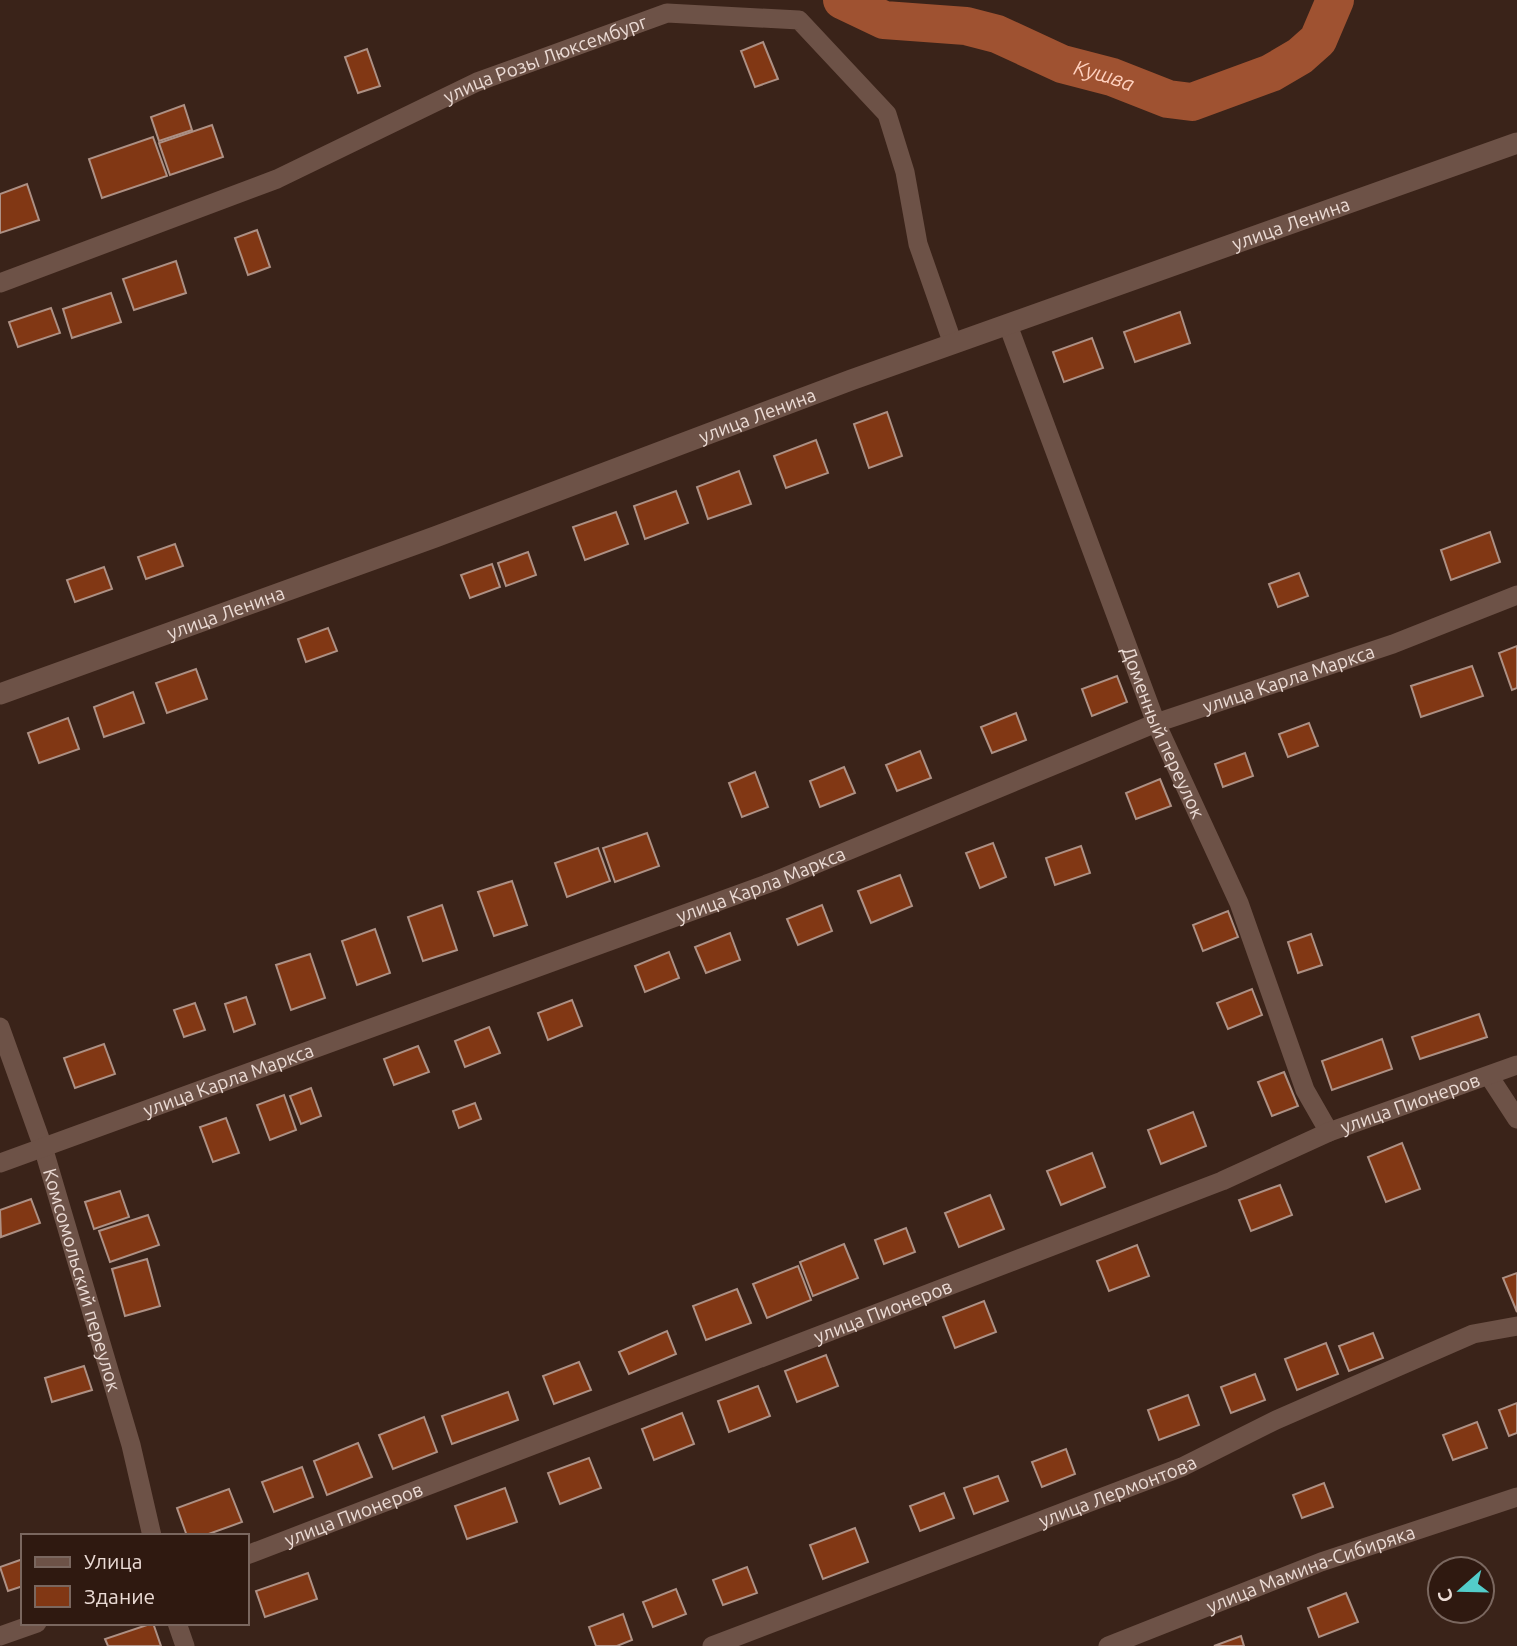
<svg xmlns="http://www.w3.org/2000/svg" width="1517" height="1646" viewBox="0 0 1517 1646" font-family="Ubuntu,sans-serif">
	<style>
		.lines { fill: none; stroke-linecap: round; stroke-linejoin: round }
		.river { stroke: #9f5231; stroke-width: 38 }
		.building { fill: #813714; stroke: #ad9084; stroke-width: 2 }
		.street { stroke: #6d5247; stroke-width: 19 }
		.secondary { stroke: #6d5247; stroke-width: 21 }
		.labels { text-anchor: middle; stroke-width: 7; stroke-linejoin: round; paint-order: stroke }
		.street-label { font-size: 19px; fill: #ebdbd5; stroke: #2f1910 }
		.water-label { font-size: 21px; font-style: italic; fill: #fed0be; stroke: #2f1910 }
	</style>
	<rect width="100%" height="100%" fill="#3a2319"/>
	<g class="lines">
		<path class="river" id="s1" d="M842,0L884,20L966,26L997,34L1062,64L1112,77L1168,99L1192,102L1271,73L1300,56L1318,40L1335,0"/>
	</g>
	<g class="building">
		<path d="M763,42L778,79L755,87L741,51Z"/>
		<path d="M367,49L380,86L358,93L345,57Z"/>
		<path d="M184,105L192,130L159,141L151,117Z"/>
		<path d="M212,125L223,157L170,175L159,143Z"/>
		<path d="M153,137L167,176L102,198L89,159Z"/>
		<path d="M27,184L39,220L0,233V194Z"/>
		<path d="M257,230L270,267L248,275L235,238Z"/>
		<path d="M176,261L186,293L134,310L123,279Z"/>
		<path d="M111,293L121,322L72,338L63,309Z"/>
		<path d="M51,308L60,333L18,347L9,322Z"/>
		<path d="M1180,312L1190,343L1135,362L1124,332Z"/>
		<path d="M1092,338L1103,368L1064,382L1053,352Z"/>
		<path d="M887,412L902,456L869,468L854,424Z"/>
		<path d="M816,440L828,473L786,488L774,456Z"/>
		<path d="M739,471L751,504L708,519L697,487Z"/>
		<path d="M676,491L688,523L645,539L634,506Z"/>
		<path d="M616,512L628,544L585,560L573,527Z"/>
		<path d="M1490,532L1500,562L1451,580L1441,550Z"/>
		<path d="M175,544L183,566L146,579L138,557Z"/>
		<path d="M528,552L536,575L506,586L498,563Z"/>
		<path d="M492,564L500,587L470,598L461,575Z"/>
		<path d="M104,567L112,589L75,602L67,580Z"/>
		<path d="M1299,573L1308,596L1278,607L1269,584Z"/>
		<path d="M328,628L337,651L306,662L298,639Z"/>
		<path d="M1517,646V688L1512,690L1499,653Z"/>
		<path d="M1472,666L1483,696L1421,717L1411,686Z"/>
		<path d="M196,669L207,699L167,713L156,683Z"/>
		<path d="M1117,676L1127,702L1092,716L1082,689Z"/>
		<path d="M133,692L144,723L104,737L94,707Z"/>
		<path d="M1016,713L1026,740L992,753L981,727Z"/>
		<path d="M68,718L79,749L39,763L28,733Z"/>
		<path d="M1309,723L1318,746L1288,757L1279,734Z"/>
		<path d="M920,751L931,778L897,791L886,765Z"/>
		<path d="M1245,753L1253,776L1223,787L1215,764Z"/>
		<path d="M844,767L855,793L820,807L810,781Z"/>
		<path d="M755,772L768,807L742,817L729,783Z"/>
		<path d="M1160,779L1171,806L1136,819L1126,793Z"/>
		<path d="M647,833L659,866L615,882L603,848Z"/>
		<path d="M993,843L1006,877L980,888L966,853Z"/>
		<path d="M1081,846L1090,873L1055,885L1046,858Z"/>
		<path d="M598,848L610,881L567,897L555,863Z"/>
		<path d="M900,875L912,906L871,923L858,891Z"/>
		<path d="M512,881L527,925L494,936L478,892Z"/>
		<path d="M442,905L457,950L423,961L408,917Z"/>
		<path d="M822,905L832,931L798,945L787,919Z"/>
		<path d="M1228,911L1238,937L1203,951L1193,925Z"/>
		<path d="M375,929L390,973L357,985L342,941Z"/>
		<path d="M730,933L740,960L706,973L695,947Z"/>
		<path d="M1311,934L1322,965L1298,973L1288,942Z"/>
		<path d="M669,952L679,978L645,992L635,966Z"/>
		<path d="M310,954L325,998L291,1010L276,965Z"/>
		<path d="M1252,989L1262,1015L1228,1029L1217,1003Z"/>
		<path d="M246,997L255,1024L234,1032L225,1004Z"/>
		<path d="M572,1000L582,1026L548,1040L538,1013Z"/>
		<path d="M195,1003L205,1030L184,1037L174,1010Z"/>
		<path d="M1479,1014L1487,1037L1420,1059L1412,1037Z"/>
		<path d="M489,1027L500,1053L465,1067L455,1041Z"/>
		<path d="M1382,1039L1392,1069L1332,1090L1322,1061Z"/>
		<path d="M104,1044L115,1074L75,1088L64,1058Z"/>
		<path d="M418,1046L429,1072L394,1085L384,1059Z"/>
		<path d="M1284,1072L1298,1106L1272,1116L1258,1082Z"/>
		<path d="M311,1088L321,1116L301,1124L290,1096Z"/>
		<path d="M284,1095L296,1130L270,1140L257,1105Z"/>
		<path d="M475,1103L481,1119L459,1128L453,1111Z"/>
		<path d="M1193,1112L1206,1146L1161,1164L1148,1130Z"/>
		<path d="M226,1118L239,1153L213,1162L200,1127Z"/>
		<path d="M1402,1143L1420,1189L1386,1202L1368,1157Z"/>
		<path d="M1092,1153L1105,1187L1061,1205L1047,1171Z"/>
		<path d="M1280,1185L1292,1215L1251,1231L1239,1200Z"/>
		<path d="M120,1191L129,1217L94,1229L85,1202Z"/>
		<path d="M990,1195L1004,1229L959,1247L945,1213Z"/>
		<path d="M31,1199L40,1223L1,1237L0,1210Z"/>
		<path d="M148,1215L159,1245L110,1262L99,1231Z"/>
		<path d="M906,1228L915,1252L884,1264L875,1240Z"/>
		<path d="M844,1244L858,1278L813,1296L800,1262Z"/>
		<path d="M1137,1245L1149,1276L1109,1291L1097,1261Z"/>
		<path d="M147,1259L160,1306L125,1316L112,1269Z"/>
		<path d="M798,1266L811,1300L767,1318L753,1284Z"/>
		<path d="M1517,1273V1312L1503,1278Z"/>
		<path d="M737,1289L751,1323L706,1340L693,1306Z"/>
		<path d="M984,1301L996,1332L955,1348L943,1317Z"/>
		<path d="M667,1331L676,1354L629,1374L619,1352Z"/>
		<path d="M1373,1333L1383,1358L1349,1371L1339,1346Z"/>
		<path d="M1326,1343L1338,1374L1297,1390L1285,1359Z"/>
		<path d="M826,1355L838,1386L797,1402L785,1371Z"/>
		<path d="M579,1362L591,1390L554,1404L543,1376Z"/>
		<path d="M84,1366L92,1390L52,1402L45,1378Z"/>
		<path d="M1255,1374L1265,1400L1231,1413L1221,1387Z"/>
		<path d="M758,1386L770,1416L729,1432L718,1401Z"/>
		<path d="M508,1392L518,1420L452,1444L442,1416Z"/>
		<path d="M1188,1395L1199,1425L1159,1440L1148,1410Z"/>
		<path d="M1517,1403V1433L1509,1436L1499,1410Z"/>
		<path d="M682,1413L694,1444L654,1460L642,1429Z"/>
		<path d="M424,1417L437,1452L393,1469L379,1435Z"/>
		<path d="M1477,1422L1487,1448L1453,1460L1443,1435Z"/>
		<path d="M358,1443L372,1477L327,1495L314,1461Z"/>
		<path d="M1066,1449L1075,1474L1042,1487L1032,1462Z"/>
		<path d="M589,1458L601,1488L560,1504L548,1473Z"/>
		<path d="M302,1467L313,1497L274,1512L262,1482Z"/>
		<path d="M998,1476L1008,1501L974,1514L964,1488Z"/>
		<path d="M1324,1483L1333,1507L1302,1518L1293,1495Z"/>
		<path d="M505,1488L517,1522L467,1539L455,1506Z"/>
		<path d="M229,1489L242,1522L203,1536H187L177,1508Z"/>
		<path d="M944,1493L954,1518L920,1531L910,1506Z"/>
		<path d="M855,1528L868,1562L823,1579L810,1545Z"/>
		<path d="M23,1559V1586L8,1591L0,1567Z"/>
		<path d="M747,1567L757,1593L723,1605L713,1580Z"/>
		<path d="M308,1573L317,1599L265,1617L256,1591Z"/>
		<path d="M676,1589L686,1614L653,1627L643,1602Z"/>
		<path d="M1346,1593L1358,1622L1319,1637L1308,1608Z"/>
		<path d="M623,1614L632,1640L617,1646H596L589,1627Z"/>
		<path d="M153,1623L161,1646H108L105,1639Z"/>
		<path d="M1241,1636L1244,1646H1214Z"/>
	</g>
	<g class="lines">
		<g class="street">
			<path id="s2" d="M0,283L277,179L477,82L667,13L799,20L887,114L905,172L918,244L953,344"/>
			<path id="s3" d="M1008,325L1156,723L1239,903L1305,1090L1329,1132"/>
			<path id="s4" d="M0,1027L43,1147L131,1445L152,1536"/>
			<path d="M1489,1076L1517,1119"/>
			<path id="s5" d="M0,1163L775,881L1156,723L1393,644L1517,595"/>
			<path id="s6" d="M247,1555L1222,1181L1329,1132L1517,1065"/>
			<path d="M177,1623L185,1646"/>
			<path d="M0,1636L37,1623"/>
			<path id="s7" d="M712,1646L1182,1467L1276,1420L1473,1334L1517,1326"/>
			<path id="s8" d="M1108,1646L1321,1562L1517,1497"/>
		</g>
		<path class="secondary" id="s9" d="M0,694L435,537L851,380L1517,143"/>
	</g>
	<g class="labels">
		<g class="street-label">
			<text dy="7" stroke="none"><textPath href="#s2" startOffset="590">улица Розы Люксембург</textPath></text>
			<text dy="7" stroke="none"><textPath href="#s9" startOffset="1374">улица Ленина</textPath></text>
			<text dy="7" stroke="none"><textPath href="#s9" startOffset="807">улица Ленина</textPath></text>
			<text dy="7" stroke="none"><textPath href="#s9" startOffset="240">улица Ленина</textPath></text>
			<text dy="7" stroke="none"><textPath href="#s5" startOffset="1377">улица Карла Маркса</textPath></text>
			<text dy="7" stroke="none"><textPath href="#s3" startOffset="436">Доменный переулок</textPath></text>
			<text dy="7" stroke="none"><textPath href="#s5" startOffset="810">улица Карла Маркса</textPath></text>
			<text dy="7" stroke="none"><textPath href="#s5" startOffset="243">улица Карла Маркса</textPath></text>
			<text dy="7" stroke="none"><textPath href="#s6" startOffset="1248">улица Пионеров</textPath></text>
			<text dy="7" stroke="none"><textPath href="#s4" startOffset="266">Комсомольский переулок</textPath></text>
			<text dy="7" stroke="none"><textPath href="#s6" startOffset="681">улица Пионеров</textPath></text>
			<text dy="7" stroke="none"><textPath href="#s7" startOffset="434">улица Лермонтова</textPath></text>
			<text dy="7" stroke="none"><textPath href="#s6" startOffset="114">улица Пионеров</textPath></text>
			<text dy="7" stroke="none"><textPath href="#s8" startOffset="217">улица Мамина-Сибиряка</textPath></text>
		</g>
		<g class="water-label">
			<text dy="7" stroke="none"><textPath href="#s1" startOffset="276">Кушва</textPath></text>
		</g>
	</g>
	<rect x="21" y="1534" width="228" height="91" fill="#2f1910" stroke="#7a675f" stroke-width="2"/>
	<rect x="35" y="1557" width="35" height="10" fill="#6d5247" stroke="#7a675f" stroke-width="2"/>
	<text x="84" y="1569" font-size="21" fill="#ebdbd5">Улица</text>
	<rect x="35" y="1586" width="35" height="21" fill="#813714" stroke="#7a675f" stroke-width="2"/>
	<text x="84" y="1604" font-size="21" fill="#ebdbd5">Здание</text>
	<g transform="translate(1461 1590) rotate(250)"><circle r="33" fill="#2f1910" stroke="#7a675f" stroke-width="2"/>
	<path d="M0-5L12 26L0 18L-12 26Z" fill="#53cdca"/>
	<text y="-10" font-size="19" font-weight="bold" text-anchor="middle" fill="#ebdbd5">С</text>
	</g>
</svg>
